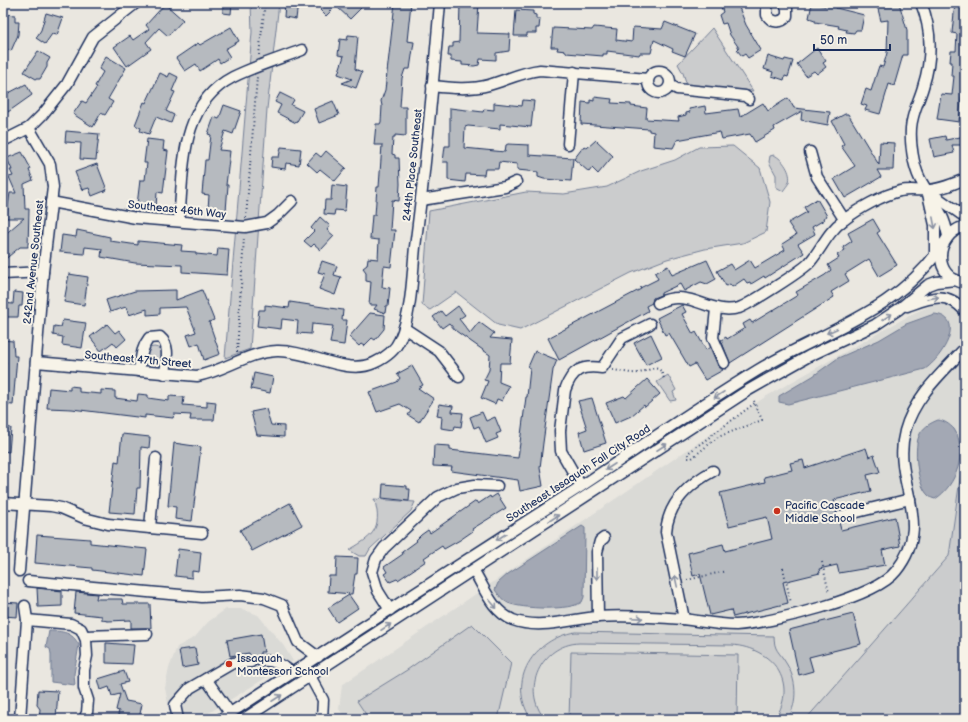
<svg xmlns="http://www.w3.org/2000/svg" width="968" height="722" viewBox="0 0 968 722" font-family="'Balsamiq Sans',sans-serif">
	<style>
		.built { fill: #dadad6 }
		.green { fill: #cbcccd; stroke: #737e96 }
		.water { fill: #a3a8b4; stroke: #6d7892 }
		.building { fill: #b6babf; stroke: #1b2f5e }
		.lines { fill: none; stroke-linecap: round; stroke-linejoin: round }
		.minor-casing { stroke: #1b2f5e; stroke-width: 13 }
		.path { stroke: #1b2f5e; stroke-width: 2; stroke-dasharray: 1 3; stroke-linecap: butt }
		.minor { stroke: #f7f3e8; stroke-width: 10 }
		.oneway { stroke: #8991a3 }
		.poi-dot { fill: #c8321e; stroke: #f7f3e8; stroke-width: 1.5 }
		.labels { text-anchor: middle; stroke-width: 4; stroke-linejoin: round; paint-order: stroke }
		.street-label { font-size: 11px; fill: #1b2f5e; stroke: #f7f3e8 }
		.poi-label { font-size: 11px; fill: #1b2f5e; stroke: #f7f3e8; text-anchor: start }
	</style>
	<rect width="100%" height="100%" fill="#eae7e0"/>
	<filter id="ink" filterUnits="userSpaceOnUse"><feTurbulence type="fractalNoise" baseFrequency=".025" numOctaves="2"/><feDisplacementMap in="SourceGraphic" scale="8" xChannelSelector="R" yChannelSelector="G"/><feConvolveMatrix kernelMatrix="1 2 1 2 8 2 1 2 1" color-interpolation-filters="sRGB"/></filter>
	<g filter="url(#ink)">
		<g class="built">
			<path d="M965,291V444L949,556L806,719H346L339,709L342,685L765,397L914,313Z"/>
			<path d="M226,609H242L258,615L283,645L293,661L199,719H171L165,688L169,668L177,647L195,637L208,622Z"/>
		</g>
		<g class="green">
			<path d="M251,3H279L267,109L250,349L225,358L252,32Z"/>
			<path d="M712,28L753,91L687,85L683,73L678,64Z"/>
			<path d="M733,146L760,168L770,202L766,232L743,243L705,249L667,259L631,273L520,330L498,325L456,292L430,310L422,305L429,211L526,192L564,194L607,187L641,171L675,160L699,147Z"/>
			<path d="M774,155C783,159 792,173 789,182C788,185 785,188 783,191L776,187V175L769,162L770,156Z"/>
			<circle cx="154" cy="356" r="9"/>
			<path d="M668,375L676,390L673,392L676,400L670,401L657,382Z"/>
			<path d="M965,444V719H806L949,556Z"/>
			<path d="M374,499L415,502L411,511L370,549L366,556H359L349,550C366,540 380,533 377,511C376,507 376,503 374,499Z"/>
			<path d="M472,624L511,663L498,719H369L357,701L407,670Z"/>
			<path d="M575,632L774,636C774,651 779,651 786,663C797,680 798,701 788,719H775C799,682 772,648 732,645L579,643C541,645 520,689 545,719H531C506,680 534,639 575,632Z"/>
			<path d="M571,652L738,655L737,719H569Z"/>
		</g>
		<g class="water">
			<path d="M934,314C968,317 941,359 925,369L788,404L779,402V396L813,376L838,358L879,340L906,324Z"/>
			<path d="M938,420C945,421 949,424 954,429C968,450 957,486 935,499C917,496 913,449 919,436C922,428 930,423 938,420Z"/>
			<path d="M582,526L585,528V533L584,597L582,602C570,611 522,609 508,603C502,600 499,595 495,590L498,583L508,574Z"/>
			<path d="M49,631C63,631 72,632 79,645L74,674L75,685L51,682V654L50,649L46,647Z"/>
		</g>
		<g class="building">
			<path d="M223,3H232L231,14L223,13Z"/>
			<path d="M285,3H298L296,19L284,17Z"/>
			<path d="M327,3H356L361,8L350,19L336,6L326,16L320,10Z"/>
			<path d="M395,3H411L407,41L414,42L410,69H405L402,78L400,107H406V136L395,135V137H393L392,154L395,155V158H399L400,184L399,201L392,200L390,230H395L391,267L384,266L382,287L390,288L388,306H386L385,313L374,309L377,305H369L371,282L366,281V272L363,268L367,265L368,258L378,259L379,240L370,239L372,215H375L377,187H379L382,145H374L376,124H380L381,122L382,106L381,101L385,90Z"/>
			<path d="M460,3H479L477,33L510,34L509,51L496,53V60L480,59L479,65L474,66L462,65V62L451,61V56H448L449,47H453V43L459,42Z"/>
			<path d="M733,3L738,5L746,25L761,50L748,58L745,54L742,56L737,50L739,48L730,35L726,23L722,24L719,15L723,12L721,7Z"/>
			<path d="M812,3L825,6L826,3L837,5L836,8L864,15L861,30H856L854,33L846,32L847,30L838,28L839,26L815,22V20L809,18Z"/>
			<path d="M883,3H899L907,30V55H903L894,86L889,84L880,114L865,110L867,106L861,104L866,89L871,91L879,66L883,67L887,53L888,20L881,21L877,5Z"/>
			<path d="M955,3H965V91H962L959,122L937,119L941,94L952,95L954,76H951L952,62H950L951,51H956L957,34L952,33Z"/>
			<path d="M165,4L183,20L168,36L159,28L146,42L151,49L127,66L114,47L130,36L133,40L149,29L146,25Z"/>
			<path d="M516,10L533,11V14L536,15V19H540L539,28H536V33H527V36H514Z"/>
			<path d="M46,13L63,18L57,35L52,34L45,44L36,38L41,30Z"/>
			<path d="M3,14L15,15V22H19L18,35L11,51L3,48Z"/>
			<path d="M665,22L695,34L685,56L672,51L673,49L654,40L651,53H640L639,55L607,51V54H603V56L566,53V51L557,50L558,47H551L553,28L592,30L594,27L617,29L616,40L632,42L633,27L662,29Z"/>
			<path d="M231,27L239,41L225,49L230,57L220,63L218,59L200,71L196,64L185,71L176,58L198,43L200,45Z"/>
			<path d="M348,35L358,36L355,69L362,72L356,88L342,83L352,79L338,74L344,56L338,55L340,39L347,40Z"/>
			<path d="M817,48L826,61L823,63L826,67L817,74L814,71L806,76L797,64Z"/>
			<path d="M38,51L50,58L47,63V67L40,79H36L24,72Z"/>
			<path d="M106,56L126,68L108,99L113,102L105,115L101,113L93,127L73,114L82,101L86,103L97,87L95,86L103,72L99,69Z"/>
			<path d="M768,56L784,61L785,59L793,61L788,77L785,76L784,80L772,76L773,72L764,69Z"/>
			<path d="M160,73L168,77L170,73L178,77L172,91L175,92L166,111L174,115L171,123L156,117L149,134L140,131L141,128L135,125L144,102L146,103Z"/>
			<path d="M26,84L32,95L8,112L3,104V96Z"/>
			<path d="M280,93L294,100L291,105L303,111L296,123L277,113L281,105L275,102Z"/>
			<path d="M594,97L612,99L611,103L631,104V106L647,108L646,119L679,121L678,117L686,115V113L690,112L689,109L705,106L706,113L738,109L740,117L763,103L768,111L788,98L794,108L830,112L828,125L801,120L802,111L774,127L775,130L755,142L750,134L722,139L720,132L677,140L673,148L653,146L654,132L649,131V129L581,124L582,102L590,103V100L594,101Z"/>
			<path d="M523,100L534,101L531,127L500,124V129L468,126L465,127L464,148L505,152L506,145L508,144L529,145V155L573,158L571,181L544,179L538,177V172L517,170V164L499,162L498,169H485L484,175L466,174L465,182L448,180V162H443L445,146H450V108L483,112L484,109L494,110V103L522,106Z"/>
			<path d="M333,101L339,115L319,123L314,109Z"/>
			<path d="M224,105L241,111L233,134L225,131L219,150L230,151L226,185H228L226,211L208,209L209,195L202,194L205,160H208L211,135L208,134L214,117L219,119Z"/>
			<path d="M845,114H848L879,165L880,142L894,143L893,170H877L881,177L845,198L834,179L855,166L841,146L844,144L832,121Z"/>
			<path d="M66,131L99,134L96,160L80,159L81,143L65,142Z"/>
			<path d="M945,136L946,140L965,136V145H952L954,153L934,157L930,139Z"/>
			<path d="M147,139L164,141L163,150L168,151L163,193L157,192L156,207L137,205L140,180H145L147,163H144Z"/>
			<path d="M596,140L613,156L598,174L592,168L589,172L574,159L584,146L587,148Z"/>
			<path d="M281,147L301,149L299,165L286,163L285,169L271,167L272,157H279Z"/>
			<path d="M326,151L346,168L335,181L320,169L317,172L307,163L316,153L321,157Z"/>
			<path d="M22,152L31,169L29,170L33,180L24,184L25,209H29L28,247H20L3,261V236L24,218H6L10,193H16L9,177L13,176L10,170H12L7,158Z"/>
			<path d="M97,164L107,190L92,196L89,188L82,190L75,172Z"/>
			<path d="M332,185L347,187L345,211L335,210L334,215L324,214L325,200H331Z"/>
			<path d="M817,199L827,216L823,218L824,220L812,227L815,234L798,244L804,253L765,278L764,276L751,284L750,282L747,283L744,279L732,287L730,284L726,286L717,271L730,264L734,270L750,260L755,268L785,250L782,244L796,235L788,223L807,212L804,207Z"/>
			<path d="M320,217L330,226L327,230L334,236L321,250L314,244L311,247L304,241L314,231L311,228Z"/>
			<path d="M873,219L880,231L877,233L897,265L879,276L869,259L845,274L849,281L831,292L834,297L730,363L721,340L726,337L727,339L745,328L743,324L750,320L752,323L798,295L796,292L825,275L831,270L828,265L839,258L837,255L845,250L843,247L852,241L848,233Z"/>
			<path d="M77,230L110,237V241L138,245V241L182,245L181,251L196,252V254L217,256L218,248L229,249L227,275L182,272V265L135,263L101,257L102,249L85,247L84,254L60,252L62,235L76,237Z"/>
			<path d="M707,260L716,279L707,284L701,282L684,291L680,284L661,293V295L653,298L652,303L646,306L648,311L559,360L548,338L641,289L640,288L658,279L655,273L668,266L672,275Z"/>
			<path d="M322,261L337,266L334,275L341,277L335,295L319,289L325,274L318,272Z"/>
			<path d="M69,274L88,277L84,305L64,302Z"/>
			<path d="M176,290V300L202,290L214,320L209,322L220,354L204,360L199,343L191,346L187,335L196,332L186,307L160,308V314L147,315V309L129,315L126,307L110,312L106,300L135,291Z"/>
			<path d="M14,292L23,293L22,306H19L18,317H3V303L13,304Z"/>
			<path d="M290,302L343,310L342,320H347L344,345L330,343L333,326L312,324L311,334L297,333L298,321L282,319L281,329L257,326L259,310H265V305L289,308Z"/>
			<path d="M682,305L686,312L682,314L693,334L696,332L706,350L710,347L718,366L723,370L705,380L695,364L689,367L669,333L665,335L657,318Z"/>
			<path d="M458,306L465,315L459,319L470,333L479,322L494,333L490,338L512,340L510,363H500L499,382L509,386L502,401L497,399L495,404L481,398L488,381L484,380L489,370L490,355L456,331L449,323L442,328L433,317L441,311L445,316Z"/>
			<path d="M370,313L385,315L384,329L375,340L372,338L364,346L361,344L359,346L349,337Z"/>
			<path d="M63,320L86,323L82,348L62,345L63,337L53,335L54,326L61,327Z"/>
			<path d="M107,324L115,333L119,330L126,339L117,347L113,342L101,351L90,337Z"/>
			<path d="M651,334L662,357L646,365L634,343Z"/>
			<path d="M3,340L13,341L14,356H17L13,405L3,404V378L6,362H3Z"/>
			<path d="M535,351L557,360L553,370L543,443L540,468L543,486L520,491L518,480L451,471L452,467L433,466L434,445L450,446V450L518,458L526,397H527L530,368L528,367Z"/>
			<path d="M412,366L423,385L418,388L434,399L419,422L408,415L411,411L400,404L377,412L369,392L397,382L400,378L397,374Z"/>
			<path d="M254,373L273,377L270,393L251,389Z"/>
			<path d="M647,379L660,394L645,407L644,405L631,416L615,423L606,403L624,396L626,398Z"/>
			<path d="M70,386L79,387V392L101,394V390L115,391V398L137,401L138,394L148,395V398L169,401V396L184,397L183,405L207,407V401L216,402L214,420H190L191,415L174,414L173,418L145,415V418L72,409L47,408L49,388L70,390Z"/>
			<path d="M592,398L606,443L584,450L579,432L587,429L578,401Z"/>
			<path d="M439,404L453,406L452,412L463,413L461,427L455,426L454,430L441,428L442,417L437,416Z"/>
			<path d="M266,409L271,425L284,426V437L257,435L251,412Z"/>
			<path d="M482,412L486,421L495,417L501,432L496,434L498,438L486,443L479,426L474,428L470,417Z"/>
			<path d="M3,427L11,428L9,452L3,451Z"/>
			<path d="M122,434L150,437L149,448L141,447L140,488H137L135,514L109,512L115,461L119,462Z"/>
			<path d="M174,443L201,447L192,521L175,519L176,507L168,506Z"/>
			<path d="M866,448L869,457L874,455L880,472L867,475L871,491L834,500L837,511L835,517L839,522L841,530L895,517L900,546L882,550L885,565L839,573L837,565L819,569L820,573L783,582L788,603L733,617L731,610L710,615L700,574L693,576L688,553L723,544L725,551L772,539L767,517L729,526L720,493L765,482L764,477L792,470L790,463L803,460L805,468Z"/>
			<path d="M383,484L407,486V489H410L409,501L382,498Z"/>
			<path d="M497,494L506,508L472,529L473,531L460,540L444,549L442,546L424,558L426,561L398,580L397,579L390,582L384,574L387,572L384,567L403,554L402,552L417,541L416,540L421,535L428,530L430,533L476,501L478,504L490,496L491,498Z"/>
			<path d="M290,503L302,525L252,551L240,530Z"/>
			<path d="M37,535L90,539V543L147,549L144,576L92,570V568L35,563Z"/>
			<path d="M178,549L201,552L199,572L192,571V578L175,576Z"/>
			<path d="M337,557L358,558L357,574H355L352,594L328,592L329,576H336Z"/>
			<path d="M37,588L62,591V606L38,607Z"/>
			<path d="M76,592L97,594L96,599H122L123,604H150L151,628H131V620L108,621L102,620V616L74,613Z"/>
			<path d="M349,595L358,608L337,622L328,608Z"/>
			<path d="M3,602L18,603L17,617L3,616Z"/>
			<path d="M853,614L861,644L809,657L813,671L799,675L789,630Z"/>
			<path d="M261,634L264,652H260V655L256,658L250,656L249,653L230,656L227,640Z"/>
			<path d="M106,643L134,645L132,664L106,663Z"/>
			<path d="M195,648L198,665L182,668L179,650Z"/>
			<path d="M124,671L128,682L120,684L126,701L142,704L139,719H117L119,711L116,710L120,694L112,696L109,687L101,690L98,679Z"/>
			<path d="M38,690L58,691L56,719H39L40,709L37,705Z"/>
		</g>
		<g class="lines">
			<defs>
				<g id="minor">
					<path d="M770,3L767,6V15C772,23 781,24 787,16V8L784,3"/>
					<path d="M921,3C932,30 932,59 923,87C919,101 912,113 911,128C910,143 913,165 920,179C931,200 944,211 948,236"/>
					<circle cx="659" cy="82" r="11"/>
					<path d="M670,85L677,89L736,95L745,96L749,99"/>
					<path d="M432,86C450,88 471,90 489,85C506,80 522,72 540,70L648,79"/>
					<path d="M3,141L29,128L43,114L67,84L93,37L136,3"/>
					<path d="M568,144L574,72"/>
					<path d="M810,152L817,177L844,219"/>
					<path d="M931,193L965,217"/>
					<path d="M928,194L935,225V255"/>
					<path d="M421,200L505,187L516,182"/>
					<path d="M51,202L136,218L245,227L267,223L278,215L292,201"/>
					<path d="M179,221C184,169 179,105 233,77C255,66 279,59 302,50"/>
					<path d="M965,226C934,235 932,278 965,283"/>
					<path d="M3,274L43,272"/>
					<path d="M658,303C691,287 708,316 739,308C748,305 805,269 810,262C822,248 828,231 844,220C858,209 883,195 900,191C910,189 918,191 927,190C940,190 953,184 965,179"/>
					<path d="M907,306C930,298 946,290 965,311"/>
					<path d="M716,309L713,338L724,363"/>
					<path d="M404,328L439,351L459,377"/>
					<path d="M36,362L197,376C225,371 247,352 277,351C309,350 345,376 374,363C385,358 395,351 400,339C412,311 412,277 415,247C426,166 433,84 440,3"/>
					<path d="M139,371C141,360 141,348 149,338L160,337C171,346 166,362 165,374"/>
					<path d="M581,486L561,451L560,431L565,390C572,370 581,365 602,368L622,338L650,324"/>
					<path d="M3,503L51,506L61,508L84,518L108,524L202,533"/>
					<path d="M841,516L910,499"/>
					<path d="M150,528L156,458"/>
					<path d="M19,571L43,272L53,187L50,164L29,128"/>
					<path d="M474,571C485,589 492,611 513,620C540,630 570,619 597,617C623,615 657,617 683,619C701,621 718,625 736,625C771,623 875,598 896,571C936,521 891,482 905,431C914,397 942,373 965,348"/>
					<path d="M28,581L202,597L240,595L264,598L282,605L298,642L318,657"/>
					<path d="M390,610L378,591L372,572L376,559L384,548L438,497L457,488L475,485L497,486"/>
					<path d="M598,617L597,552L600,541L604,538"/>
					<path d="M684,619L666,532C668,503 689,484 713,471"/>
					<path d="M27,620L71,624L81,629L86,640L87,656L84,670V688L88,700L87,713L84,719"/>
					<path d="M85,636L147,634"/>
					<path d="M261,661C274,659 283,666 293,673"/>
					<path d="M310,676L323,700L322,719"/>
					<path d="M206,679L230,713"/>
					<path d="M20,719L27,620L25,606"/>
					<path d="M178,719L175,705L190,688L233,663L251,662"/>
					<path d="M221,719C341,641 460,564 580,487C639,448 697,407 758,370C823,331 900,311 943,244"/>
					<path d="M244,719L747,391L809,356L875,325L899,309L928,285L936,282L956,280"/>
				</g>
			</defs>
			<use href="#minor" class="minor-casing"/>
			<g class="path">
				<path d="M259,55L265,3"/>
				<path d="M246,218L257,77"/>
				<path d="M237,352L244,237"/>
				<path d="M613,370C621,371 631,374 639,373C649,371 660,361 664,379"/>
				<path d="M754,401L762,420L718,437L692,458H688V453L755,403"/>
				<path d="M822,562L829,593"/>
				<path d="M783,568L791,603"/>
				<path d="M687,580L726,571"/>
			</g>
			<use href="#minor" class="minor"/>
		</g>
		<defs><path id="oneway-shaft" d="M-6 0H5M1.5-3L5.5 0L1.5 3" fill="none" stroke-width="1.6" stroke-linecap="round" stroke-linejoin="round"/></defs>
		<g class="oneway">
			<use href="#oneway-shaft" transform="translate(934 223) rotate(79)"/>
			<use href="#oneway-shaft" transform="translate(933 298) rotate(-8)"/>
			<use href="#oneway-shaft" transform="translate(887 317) rotate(-33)"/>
			<use href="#oneway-shaft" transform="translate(832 331) rotate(156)"/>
			<use href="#oneway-shaft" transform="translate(719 395) rotate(147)"/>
			<use href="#oneway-shaft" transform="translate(662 447) rotate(-33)"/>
			<use href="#oneway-shaft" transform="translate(610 467) rotate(147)"/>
			<use href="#oneway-shaft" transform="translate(554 518) rotate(-33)"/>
			<use href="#oneway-shaft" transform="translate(501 537) rotate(147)"/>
			<use href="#oneway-shaft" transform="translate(597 574) rotate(89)"/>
			<use href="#oneway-shaft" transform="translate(676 581) rotate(-102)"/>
			<use href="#oneway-shaft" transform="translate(493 604) rotate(50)"/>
			<use href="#oneway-shaft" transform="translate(637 618) rotate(2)"/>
			<use href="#oneway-shaft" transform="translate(386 627) rotate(-33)"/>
			<use href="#oneway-shaft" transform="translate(277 698) rotate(-33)"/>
		</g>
	</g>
	<g class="poi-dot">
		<circle cx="777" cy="511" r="4"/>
		<circle cx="229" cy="664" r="4"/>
	</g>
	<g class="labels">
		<g class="street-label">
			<text transform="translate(412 165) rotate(-84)" y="4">244th Place Southeast</text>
			<text transform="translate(177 209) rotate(6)" y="4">Southeast 46th Way</text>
			<text transform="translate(33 262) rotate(-84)" y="4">242nd Avenue Southeast</text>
			<text transform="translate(138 359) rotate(5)" y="4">Southeast 47th Street</text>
			<text transform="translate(578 473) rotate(-33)" y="4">Southeast Issaquah Fall City Road</text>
		</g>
		<g class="poi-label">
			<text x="785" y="509">Pacific Cascade<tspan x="785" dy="13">Middle School</tspan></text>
			<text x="237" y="662">Issaquah<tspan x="237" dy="13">Montessori School</tspan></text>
		</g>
	</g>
	<rect width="968" height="722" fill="none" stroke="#f7f3e8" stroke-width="16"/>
	<rect x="8" y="8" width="952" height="706" fill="none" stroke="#1b2f5e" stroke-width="1.5" filter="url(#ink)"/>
	<path d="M814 44v6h76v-6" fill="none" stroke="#1b2f5e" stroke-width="2"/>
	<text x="820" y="44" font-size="12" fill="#1b2f5e" stroke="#f7f3e8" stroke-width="3" paint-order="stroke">50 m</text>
</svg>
